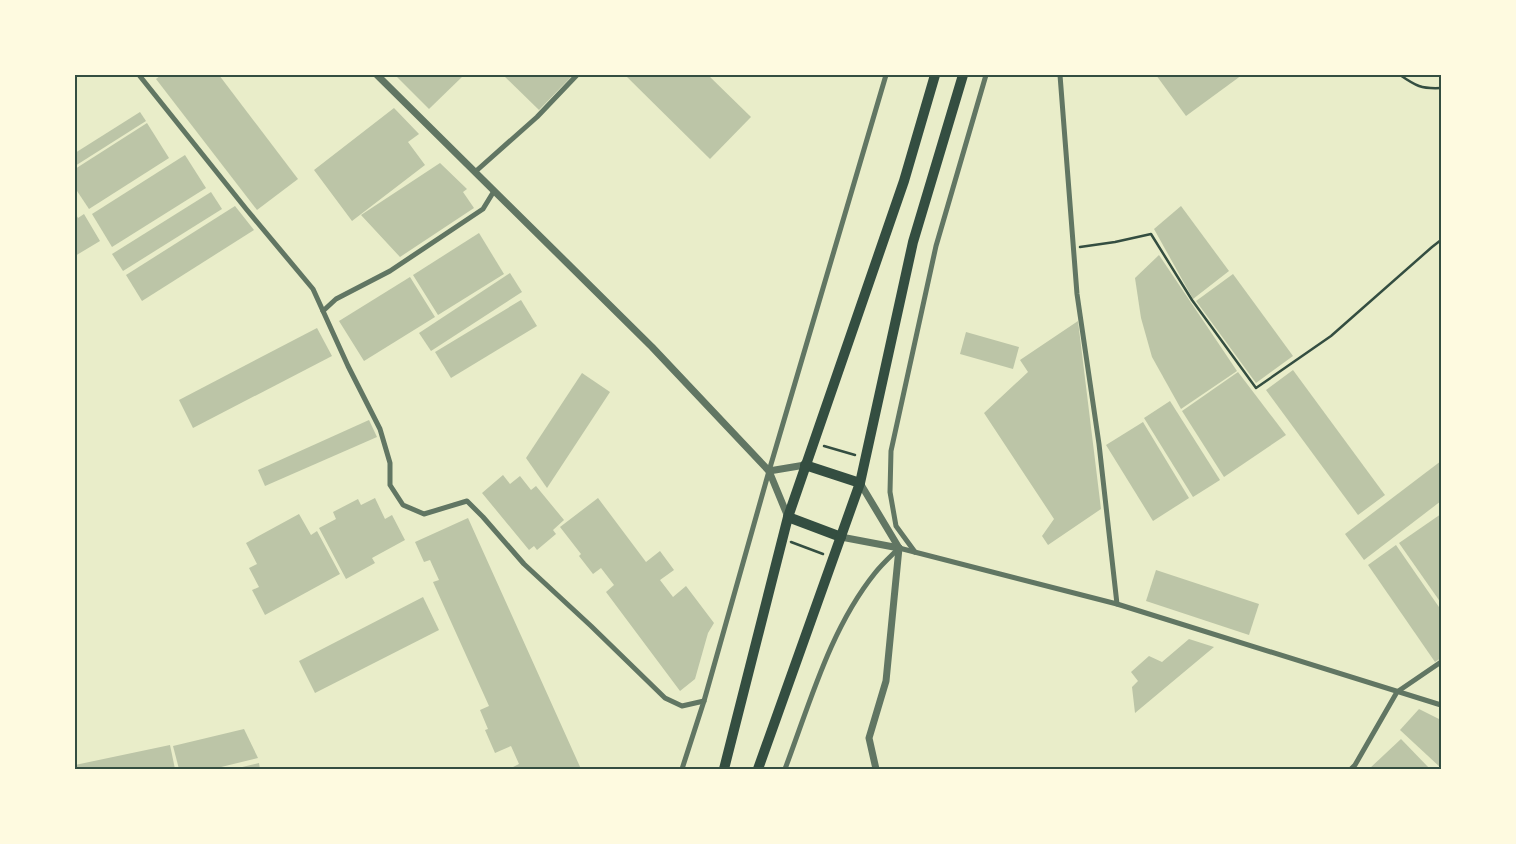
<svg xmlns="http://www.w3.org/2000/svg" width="1516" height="844" viewBox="0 0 1516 844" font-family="Mulish,sans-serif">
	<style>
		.building { fill: #bcc5a7 }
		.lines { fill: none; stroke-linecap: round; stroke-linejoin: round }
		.path { stroke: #344e41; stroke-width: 2.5 }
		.minor { stroke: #617663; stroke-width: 5 }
		.tertiary { stroke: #617663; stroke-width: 7 }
		.trunk { stroke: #344e41; stroke-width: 10 }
		.neatline { fill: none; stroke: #344e41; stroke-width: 2 }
	</style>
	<rect width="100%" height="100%" fill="#e9edc9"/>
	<g class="building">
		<path d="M161,75H219L298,179L257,210L156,79Z"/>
		<path d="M395,75H464L429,109Z"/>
		<path d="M503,75H573L539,110Z"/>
		<path d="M625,75H708L751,117L710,159Z"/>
		<path d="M1156,75H1242L1186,116Z"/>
		<path d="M394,108L419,134L408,142L425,165L352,221L314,170Z"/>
		<path d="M140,112L146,121L75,166V153Z"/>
		<path d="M147,123L169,158L89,209L75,188V169Z"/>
		<path d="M185,155L206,188L112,247L92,214Z"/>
		<path d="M440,163L467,189L463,192L474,208L400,257L361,215Z"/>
		<path d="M211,192L222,209L123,271L112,254Z"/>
		<path d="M235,206L254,230L142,301L126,275Z"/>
		<path d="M1181,206L1229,271L1193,299L1154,229Z"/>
		<path d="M75,213L78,218L84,214L100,241L75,256Z"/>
		<path d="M479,233L504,274L438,315L413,275Z"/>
		<path d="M1159,255L1237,371L1181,409L1152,357L1141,318L1135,278Z"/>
		<path d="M510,273L522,292L431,351L419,333Z"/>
		<path d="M1233,274L1293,356L1256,383L1196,301Z"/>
		<path d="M410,277L435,317L364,361L339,321Z"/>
		<path d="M521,300L537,326L451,378L435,352Z"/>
		<path d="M1078,321L1101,509L1048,545L1042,536L1054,519L984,413L1028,372L1020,360Z"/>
		<path d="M317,328L332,356L193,428L179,400Z"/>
		<path d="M966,332L1019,347L1013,369L960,354Z"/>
		<path d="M1293,370L1385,495L1358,515L1266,390Z"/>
		<path d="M1238,372L1286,435L1224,477L1182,411Z"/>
		<path d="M582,373L610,392L547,488L526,458Z"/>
		<path d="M1170,401L1220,480L1193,497L1144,418Z"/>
		<path d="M369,420L377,437L265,486L258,470Z"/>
		<path d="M1143,422L1189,498L1153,521L1106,445Z"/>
		<path d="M1441,461V501L1364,560L1345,534Z"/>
		<path d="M503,475L510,484L520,476L531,490L536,486L564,520L553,530L556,534L537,550L534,546L529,550L482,493Z"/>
		<path d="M375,498L385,519L392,515L405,540L372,558L375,563L346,579L319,528L336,519L333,512L358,499L361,505Z"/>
		<path d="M598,498L646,562L660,551L674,570L660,580L673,597L686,586L714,623L708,633L695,679L680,691L606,592L614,585L601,568L593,574L579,556L581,554L560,527Z"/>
		<path d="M299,514L311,535L317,531L340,574L265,615L252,590L259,587L249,568L257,564L246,543Z"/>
		<path d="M1441,514V603L1399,543Z"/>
		<path d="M468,518L581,769H514L513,767L519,764L511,746L495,753L485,730L488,729L480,710L489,706L433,582L439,580L430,560L424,562L415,542Z"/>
		<path d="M1396,545L1441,610V658L1435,662L1368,565Z"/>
		<path d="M1156,570L1259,604L1249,635L1146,601Z"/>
		<path d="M423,597L439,630L315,693L299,661Z"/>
		<path d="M1189,639L1214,647L1135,713L1132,687L1138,681L1131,672L1149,656L1162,662Z"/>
		<path d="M1419,709L1441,720V768L1400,730Z"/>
		<path d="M244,729L258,758L213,769H179L173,746Z"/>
		<path d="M1401,739L1430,769H1369Z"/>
		<path d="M170,745L175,769H75V765Z"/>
		<path d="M259,763L260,769H238V768Z"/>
	</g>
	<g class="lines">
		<g class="path">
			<path d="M1400,75C1416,86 1421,89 1441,88"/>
			<path d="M1080,247L1115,242L1151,234L1192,300L1256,388L1331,336L1432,247L1441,240"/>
			<path d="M824,446L855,455"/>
			<path d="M791,542L823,554"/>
		</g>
		<g class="minor">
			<path d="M139,75L247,210L313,289L348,366L380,429L390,463V485L403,505L424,514L467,501L483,517L524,564L591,626L665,698L682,706L704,701"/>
			<path d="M1060,75L1077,294L1099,444L1117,604"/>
			<path d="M475,172L537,117L577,75"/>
			<path d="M323,311L336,299L390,271L483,209L494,191"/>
			<path d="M915,552L896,526L890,492L891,451L936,246L986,75"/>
			<path d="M682,769L704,701L769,471L886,75"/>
			<path d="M785,769C810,703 830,629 875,573C882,564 891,556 899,548L1117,604L1441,705"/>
			<path d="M1351,769L1355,765L1397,692L1441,662"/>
		</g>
		<g class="tertiary">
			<path d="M377,75L652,347L769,471L788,517"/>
			<path d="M769,471L805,465"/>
			<path d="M860,483L899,548"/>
			<path d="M841,537L899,548"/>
			<path d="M876,769L869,738L886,681L899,548"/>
		</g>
		<g class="trunk">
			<path d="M805,465L860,483"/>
			<path d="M788,517L841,537"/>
			<path d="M724,769L788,517L904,181L935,75"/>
			<path d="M758,769L860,483L913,242L963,75"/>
		</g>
	</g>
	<rect width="1516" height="844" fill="none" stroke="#fefae0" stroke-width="152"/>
	<rect x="76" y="76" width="1364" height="692" class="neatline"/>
</svg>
